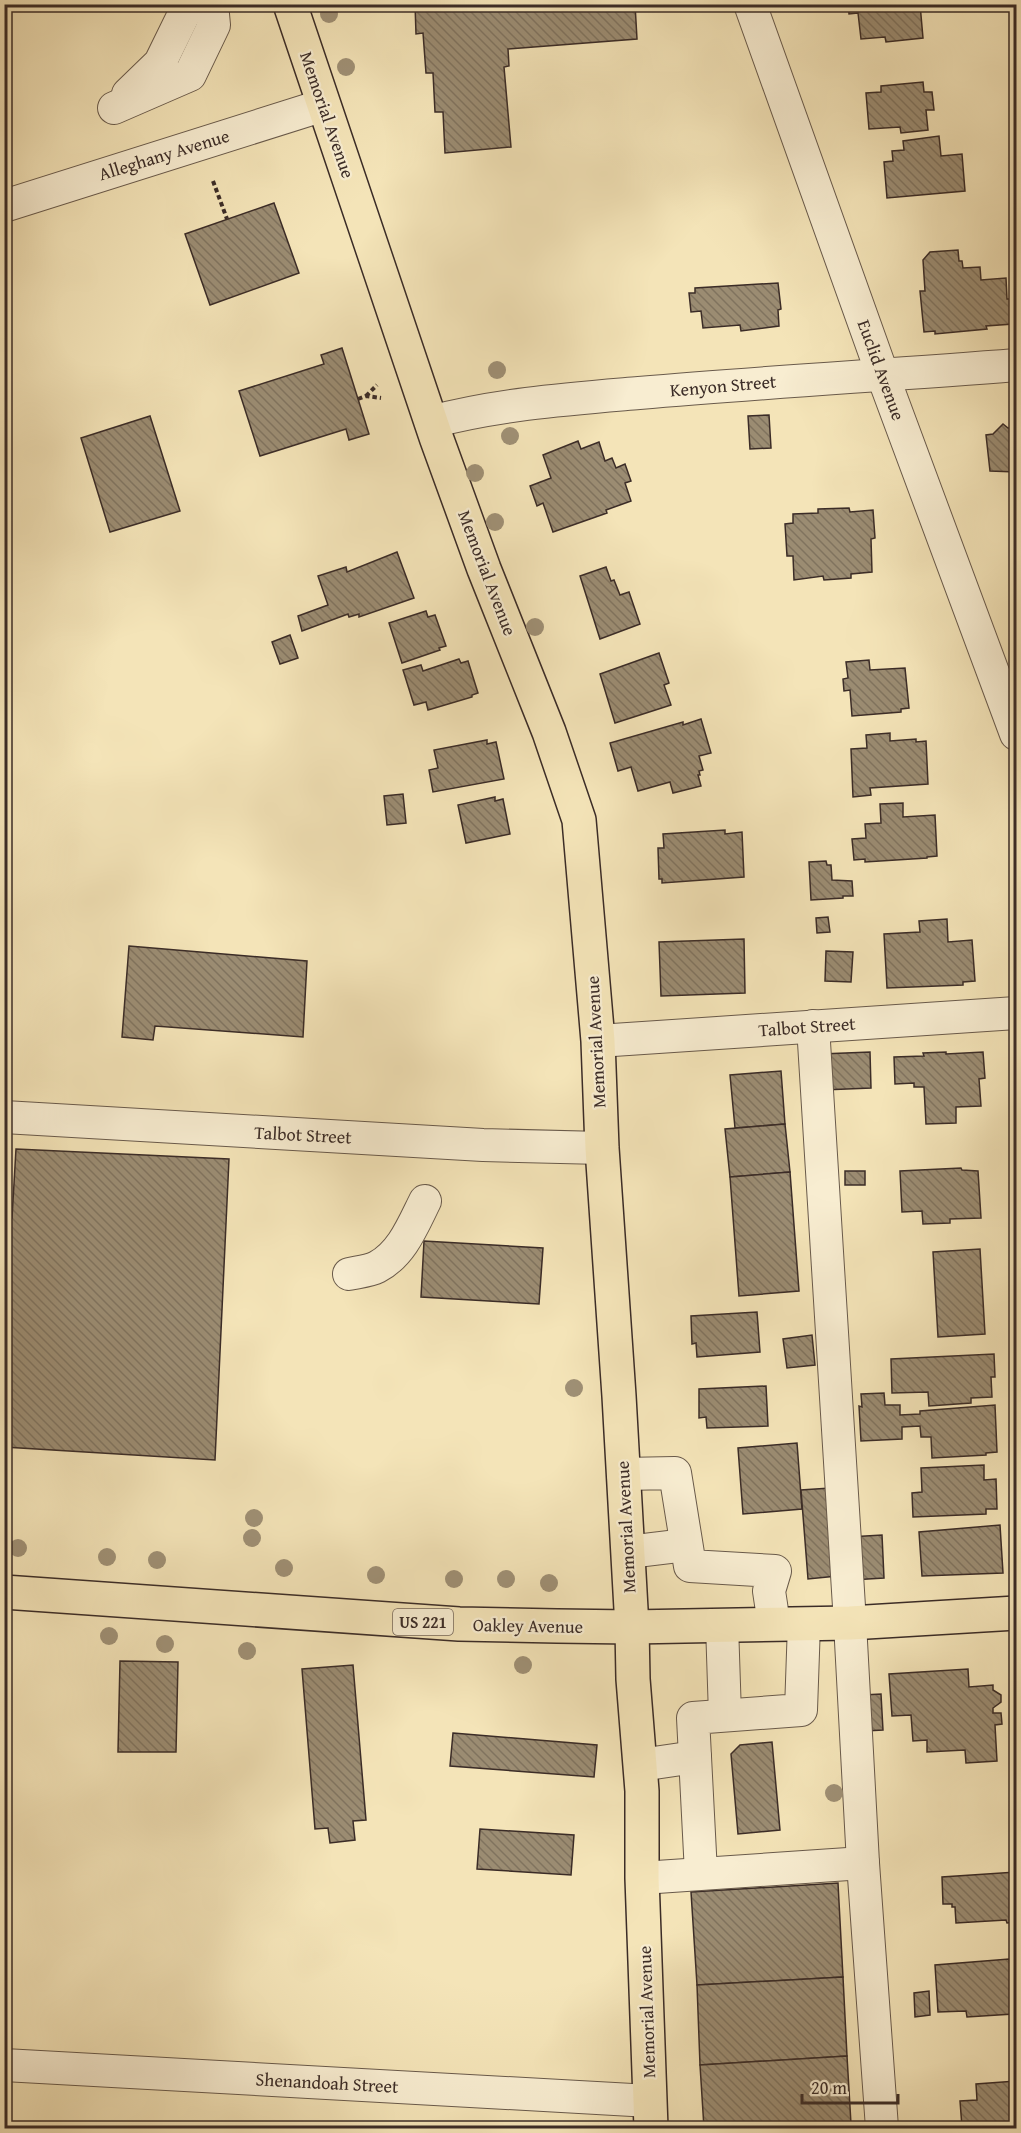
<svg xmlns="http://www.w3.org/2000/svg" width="1021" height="2133" viewBox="0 0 1021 2133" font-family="'Gentium Book Plus',serif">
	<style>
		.building { fill: url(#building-back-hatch); stroke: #3b2c27; stroke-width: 1.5 }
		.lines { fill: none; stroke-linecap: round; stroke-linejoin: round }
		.minor-casing { stroke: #695a4b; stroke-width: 34 }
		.major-casing { stroke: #3b2c27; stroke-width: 36 }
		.path { stroke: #3b2c27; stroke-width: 4; stroke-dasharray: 4.5 3; stroke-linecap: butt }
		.minor { stroke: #f8edd1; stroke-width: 32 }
		.major { stroke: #f4e4b8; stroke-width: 33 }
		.tree { fill: #9f9075 }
		.labels { text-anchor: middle; stroke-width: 4.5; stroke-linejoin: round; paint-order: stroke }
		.shield { fill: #f8edd1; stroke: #74665a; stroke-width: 1.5 }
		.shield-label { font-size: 16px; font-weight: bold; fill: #3b2c27 }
		.street-label { font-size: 18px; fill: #3b2c27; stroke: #f8edd1 }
	</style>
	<defs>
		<pattern id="building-back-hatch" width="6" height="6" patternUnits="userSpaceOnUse" patternTransform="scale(1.5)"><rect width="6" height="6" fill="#9b8c72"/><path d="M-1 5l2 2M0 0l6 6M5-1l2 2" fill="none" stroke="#80735e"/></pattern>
	</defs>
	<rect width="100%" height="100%" fill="#f4e4b8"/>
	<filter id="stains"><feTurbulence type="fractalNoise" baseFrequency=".00333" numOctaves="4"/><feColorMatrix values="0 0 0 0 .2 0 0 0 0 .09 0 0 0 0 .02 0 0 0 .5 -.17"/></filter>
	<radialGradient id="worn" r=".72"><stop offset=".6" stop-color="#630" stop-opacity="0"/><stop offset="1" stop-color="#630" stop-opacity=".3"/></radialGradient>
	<g class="building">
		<path d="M415,4H635L637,39L508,49L509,66L504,67L511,147L445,153L443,112H435L433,73H426L423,33L416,34Z"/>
		<path d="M848,4H920L923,38L886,42L885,37L861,39L858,13L849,14Z"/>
		<path d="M923,82L924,92H932L934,110H926L928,130L901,133L900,127L869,129L866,93L881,92V86Z"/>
		<path d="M939,136L941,156L962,154L965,191L887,198L884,162L893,161L892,151L904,150L903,141Z"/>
		<path d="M274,203L299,273L210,305L185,234Z"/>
		<path d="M958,250L959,261H962L963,268L980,267L981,280L1006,278L1007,299H1011L1013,324L986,326L987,329L935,334V331L924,332L920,291H925L923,260L930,252Z"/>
		<path d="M778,283L781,309L778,310L779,326L741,331L740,325L703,328L701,311L691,312L689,293H695V288Z"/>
		<path d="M342,348L369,434L349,440L346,429L260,456L239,391L324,364L321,355Z"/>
		<path d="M769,415L771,448L750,449L748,416Z"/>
		<path d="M150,416L180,511L110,532L81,438Z"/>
		<path d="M1014,423H1016V472L990,471L986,435L993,434L1003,424L1008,428H1015Z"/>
		<path d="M578,441L581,449L599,442L605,461L612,458L616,468L625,464L631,481L625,483L631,501L606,510L607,513L553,532L543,503L537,506L530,486L551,478L543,455Z"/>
		<path d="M849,508L850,512L873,510L875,538L871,539L872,572L851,574V578L824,580L823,576L794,580L793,556H787L785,524L793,523V514L818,513V509Z"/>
		<path d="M397,552L414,598L359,617V614L349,617L348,614L302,631L298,616L328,605L318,576L346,567L347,572Z"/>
		<path d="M606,567L611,581L614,580L620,595L629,592L640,624L600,639L580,576Z"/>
		<path d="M426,611L428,617L435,615L446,646L439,648L440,650L402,663L389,623Z"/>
		<path d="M290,635L298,658L280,664L272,642Z"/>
		<path d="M659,653L669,683L664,685L671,705L615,723L600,674Z"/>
		<path d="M459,659L461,663L468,661L478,693L472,695V697L428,710L426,702L414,705L403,670L421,665L423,671Z"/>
		<path d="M869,660L870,670L905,668L909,708L901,709V712L852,716L850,690L844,691L843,679L848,678L846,662Z"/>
		<path d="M701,719L711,753L699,756L703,770L699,771L700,775H698L701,786L673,793L670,782L638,791L631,767L618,771L610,743L683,722V725Z"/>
		<path d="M890,733V741L916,739V742L926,741L928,784L870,788L871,795L853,797L851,749L867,748L866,735Z"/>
		<path d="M487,740V744L496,742L504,779L433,792L429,770L438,768L434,750Z"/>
		<path d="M403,794L406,823L387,825L384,796Z"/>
		<path d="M495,797V801L503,799L510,834L466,843L458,805Z"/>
		<path d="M903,803V817L935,815L937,856L927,857V858L865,862V859L854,860L852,839L866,838L865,824L881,823L880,804Z"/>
		<path d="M725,830V834L742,832L744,877L662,883V879H659L658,848H664L663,834Z"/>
		<path d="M826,861L827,865H831L832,880L852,881L853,896H843V898L811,900L809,862Z"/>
		<path d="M828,917L830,932L817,933L816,918Z"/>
		<path d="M947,919L948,942L972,940L975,981L963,982V985L887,988L884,934L920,932L919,921Z"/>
		<path d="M744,939L745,993L661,996L659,942Z"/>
		<path d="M129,946L307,961L303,1037L155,1026L153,1040L122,1037Z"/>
		<path d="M826,951L853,952L851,982L825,981Z"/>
		<path d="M870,1052L871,1088L823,1090L821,1054Z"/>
		<path d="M946,1052V1054L983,1052L985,1078L979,1079L981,1106L956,1107V1123L926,1124L924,1087H914V1083L895,1084L894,1057L924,1056L923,1053Z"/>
		<path d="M781,1071L785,1124L735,1128L730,1075Z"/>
		<path d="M785,1124L790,1172L730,1177L725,1129Z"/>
		<path d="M16,1149L229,1159L215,1460L4,1447V1218H12Z"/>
		<path d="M961,1168L962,1170L978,1171L981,1218L950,1219V1223L923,1224L922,1211L902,1212L900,1171Z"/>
		<rect x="845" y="1171" width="20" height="14"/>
		<path d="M790,1172L799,1291L739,1296L730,1177Z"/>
		<path d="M424,1241L543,1248L539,1304L421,1297Z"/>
		<path d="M980,1249L985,1334L938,1337L933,1252Z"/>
		<path d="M757,1312L760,1352L697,1357L696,1343L692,1344L691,1316Z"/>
		<path d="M812,1335L815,1365L787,1368L783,1339Z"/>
		<path d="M994,1354L995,1377H991L992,1397L971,1398V1403L929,1406L928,1392L892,1393L891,1359Z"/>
		<path d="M766,1386L768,1426L707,1428L706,1417L699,1418V1389Z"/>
		<path d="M884,1393L885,1405H900V1415L920,1414V1411L995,1405L997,1452L986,1453V1455L932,1458L931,1437H921L920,1426L902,1427V1439L861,1441L859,1406L862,1407L861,1394Z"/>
		<path d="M797,1443L802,1509L743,1514L738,1448Z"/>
		<path d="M984,1465V1480L996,1479L997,1509H986V1514L913,1517L912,1493L922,1492L921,1468Z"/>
		<path d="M830,1488L837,1576L808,1579L801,1490Z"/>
		<path d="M1000,1525L1003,1573L922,1576L919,1532Z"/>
		<path d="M882,1535L884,1578L852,1580L849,1537Z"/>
		<path d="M120,1661L178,1662L176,1752H118Z"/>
		<path d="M353,1665L366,1820L353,1821L355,1840L330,1843L328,1828L315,1829L302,1669Z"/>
		<path d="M968,1669L969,1687L993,1685V1690L1001,1695V1702L993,1708V1713H1001L1002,1724L995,1725L997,1761L966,1763L965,1750L927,1752V1740L913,1741L911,1715L892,1716L889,1674Z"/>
		<path d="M881,1694L883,1730L865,1731L863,1695Z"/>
		<path d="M453,1733L597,1745L594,1777L450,1766Z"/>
		<path d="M772,1742L780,1830L738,1834L731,1754L740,1745Z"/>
		<path d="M480,1829L574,1835L571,1875L477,1869Z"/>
		<path d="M1016,1872V1922L1007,1923L1006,1920L956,1923L955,1907H952V1904H943L942,1877Z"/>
		<path d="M838,1883L843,1977L697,1985L691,1892Z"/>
		<path d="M1009,1959L1010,1962L1016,1961V2010H1012L1013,2014L967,2017L966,2011L938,2012L935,1965Z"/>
		<path d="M843,1977L847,2056L700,2065L697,1985Z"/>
		<path d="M929,1991L930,2015L915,2017L914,1993Z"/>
		<path d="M847,2056L851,2124L775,2128H704L700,2065Z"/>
		<path d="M1016,2081V2128H979V2126L962,2127L960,2101L977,2100L976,2084Z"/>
		<path d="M851,2124V2128H775Z"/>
	</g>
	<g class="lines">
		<defs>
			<g id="minor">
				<path d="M750,4L883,376L1016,734"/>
				<path d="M128,94L160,63L184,14L194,4"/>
				<path d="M114,108L190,75L214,25L212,4"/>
				<path d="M4,206L324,105"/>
				<path d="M431,422C499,404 569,399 639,393C765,382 891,375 1016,365"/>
				<path d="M813,1026L850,1623L863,1863L882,2128"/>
				<path d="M598,1041L1016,1013"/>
				<path d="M4,1117L483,1145L602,1148"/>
				<path d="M349,1274C358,1272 369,1271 377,1267C402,1254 413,1225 425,1201"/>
				<path d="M623,1474L675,1473L690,1566L775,1571L769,1591L774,1624"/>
				<path d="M628,1552L686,1545"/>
				<path d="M722,1625L725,1715"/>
				<path d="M640,1765L695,1757"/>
				<path d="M701,1873L693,1718L801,1710L804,1624"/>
				<path d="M642,1878L863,1863"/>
				<path d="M4,2065L650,2101"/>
			</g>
			<g id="major">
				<path d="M290,4L436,437L484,569L549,732L579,820L598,1041L602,1148L619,1396L632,1627L633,1679L642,1791V1878L651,2128"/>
				<path d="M4,1592L459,1624L557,1626L632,1627L850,1623L1016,1613"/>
			</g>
		</defs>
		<use href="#minor" class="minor-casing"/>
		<use href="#major" class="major-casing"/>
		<g class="path">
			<path d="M213,181L227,219"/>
			<path d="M366,396L377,385"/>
			<path d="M358,399L366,396L381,398"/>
		</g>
		<use href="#minor" class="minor"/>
		<use href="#major" class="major"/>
	</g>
	<g class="tree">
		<circle cx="329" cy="14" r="9"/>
		<circle cx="346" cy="67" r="9"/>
		<circle cx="497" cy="370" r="9"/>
		<circle cx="510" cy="436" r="9"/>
		<circle cx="475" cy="473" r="9"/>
		<circle cx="495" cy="522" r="9"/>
		<circle cx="535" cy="627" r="9"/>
		<circle cx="574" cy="1388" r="9"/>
		<circle cx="254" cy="1518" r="9"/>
		<circle cx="252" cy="1538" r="9"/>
		<circle cx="18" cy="1548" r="9"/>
		<circle cx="107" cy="1557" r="9"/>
		<circle cx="157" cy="1560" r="9"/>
		<circle cx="284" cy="1568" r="9"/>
		<circle cx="376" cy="1575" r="9"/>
		<circle cx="454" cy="1579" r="9"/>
		<circle cx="506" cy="1579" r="9"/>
		<circle cx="549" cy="1583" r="9"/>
		<circle cx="109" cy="1636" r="9"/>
		<circle cx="165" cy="1644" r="9"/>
		<circle cx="247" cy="1651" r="9"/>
		<circle cx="523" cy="1665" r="9"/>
		<circle cx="834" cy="1793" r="9"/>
	</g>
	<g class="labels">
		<rect class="shield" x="393" y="1609" width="60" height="26" rx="4.5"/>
		<g class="shield-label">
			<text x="423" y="1628">US 221</text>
		</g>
		<g class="street-label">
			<text transform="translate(327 115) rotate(71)" y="6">Memorial Avenue</text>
			<text transform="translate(164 155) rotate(-17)" y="6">Alleghany Avenue</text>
			<text transform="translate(881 370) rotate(70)" y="6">Euclid Avenue</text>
			<text transform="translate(723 386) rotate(-5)" y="6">Kenyon Street</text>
			<text transform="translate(487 573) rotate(69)" y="6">Memorial Avenue</text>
			<text transform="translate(807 1027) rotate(-4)" y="6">Talbot Street</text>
			<text transform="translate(596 1042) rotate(-93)" y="6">Memorial Avenue</text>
			<text transform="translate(303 1135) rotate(3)" y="6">Talbot Street</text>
			<text transform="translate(626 1527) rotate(-93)" y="6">Memorial Avenue</text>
			<text transform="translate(528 1626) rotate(1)" y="6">Oakley Avenue</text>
			<text transform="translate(647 2012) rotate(-92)" y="6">Memorial Avenue</text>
			<text transform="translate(327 2083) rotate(3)" y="6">Shenandoah Street</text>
		</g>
	</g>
	<rect width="1021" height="2133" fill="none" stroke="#f4e4b8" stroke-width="24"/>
	<rect x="6" y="6" width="1009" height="2121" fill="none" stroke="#3b2c27" stroke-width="3"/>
	<rect x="12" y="12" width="997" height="2109" fill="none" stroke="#3b2c27" stroke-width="1.5"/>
	<path d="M802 2094v9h96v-9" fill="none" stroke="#3b2c27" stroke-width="3"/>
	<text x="811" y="2094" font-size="18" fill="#3b2c27" stroke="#f8edd1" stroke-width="4.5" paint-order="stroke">20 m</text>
	<rect width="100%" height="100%" filter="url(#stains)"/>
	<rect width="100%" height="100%" fill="url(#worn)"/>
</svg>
